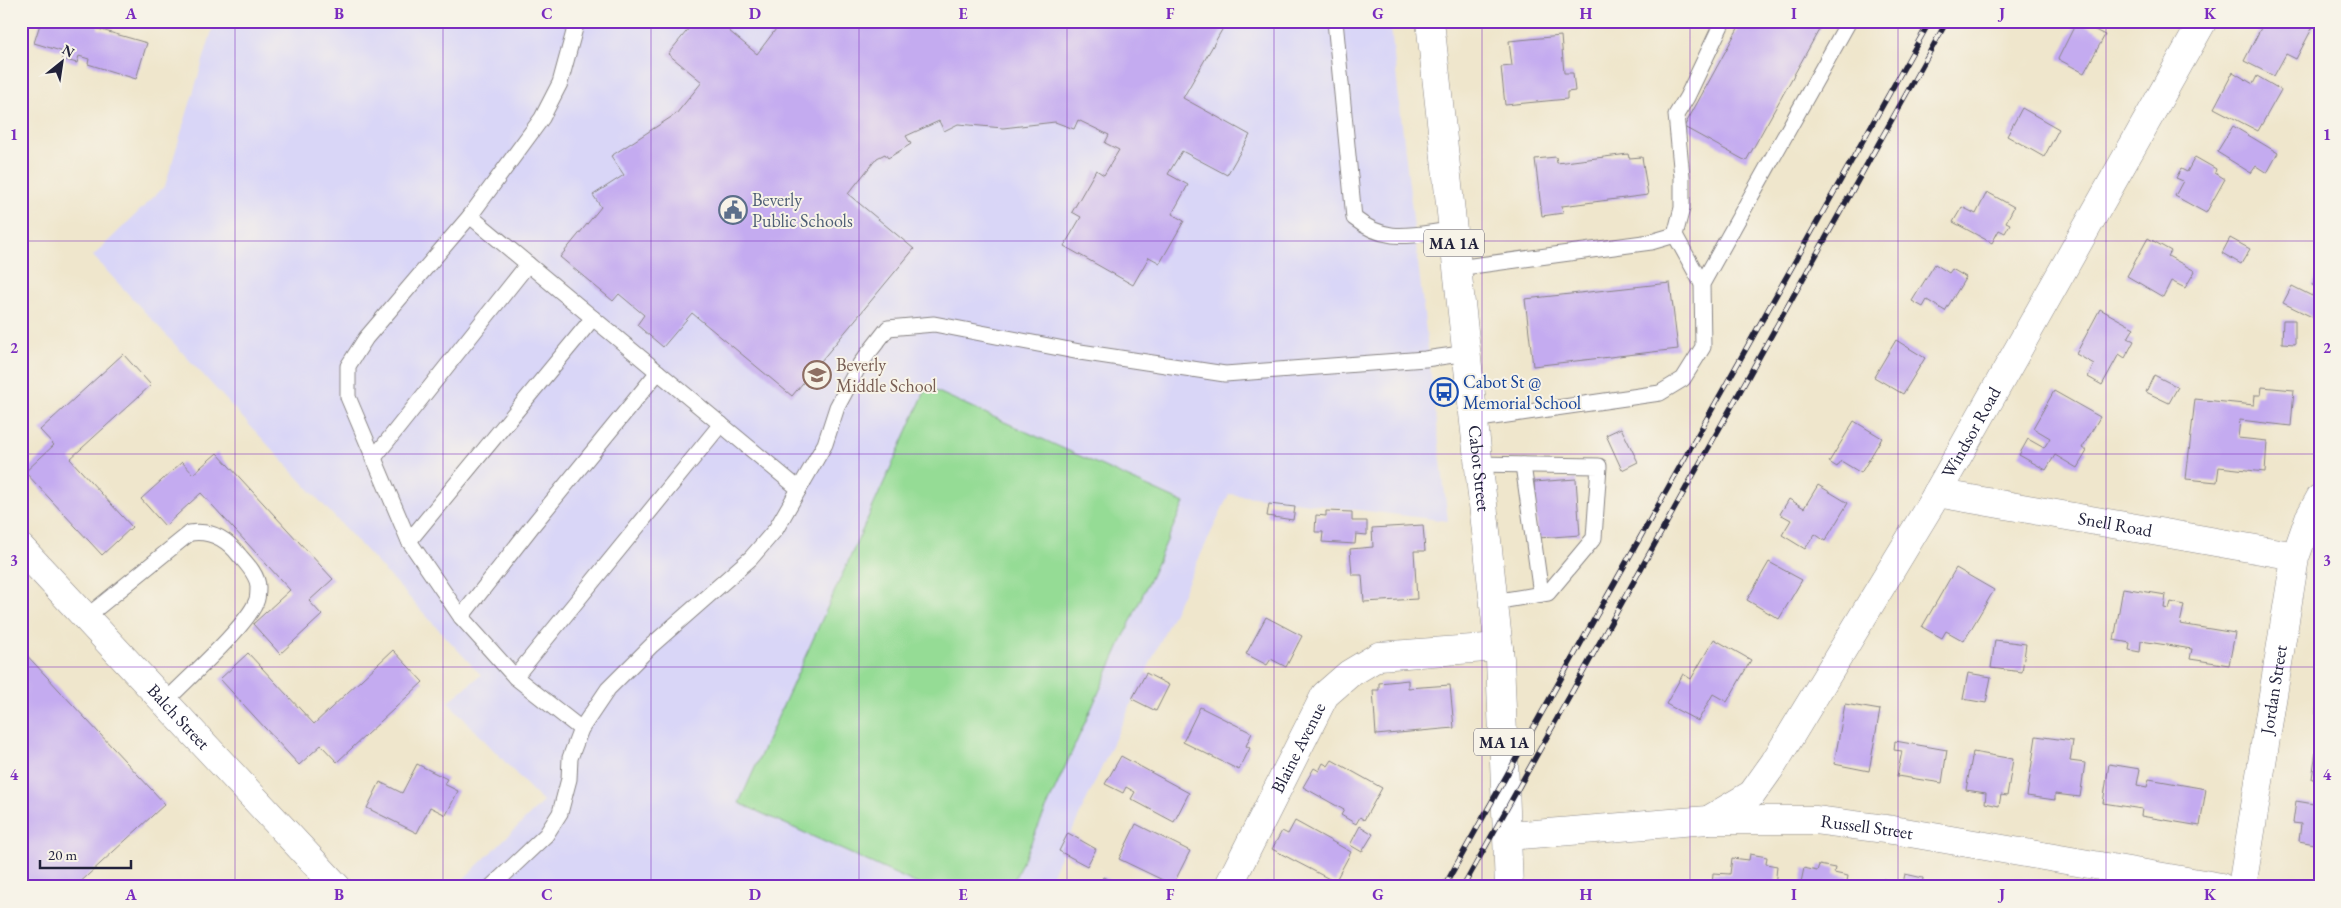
<svg xmlns="http://www.w3.org/2000/svg" width="2341" height="908" viewBox="0 0 2341 908" font-family="'EB Garamond',serif">
	<style>
		.built { fill: #d9d6f7 }
		.green { fill: #95dc95; stroke: #5c7f68 }
		.building { fill: #c4abf0 }
		.lines { fill: none; stroke-linecap: round; stroke-linejoin: round }
		.service-casing { stroke: #888484; stroke-width: 17 }
		.minor-casing { stroke: #888484; stroke-width: 29 }
		.tertiary-casing { stroke: #888484; stroke-width: 29 }
		.trunk-casing { stroke: #888484; stroke-width: 29 }
		.service { stroke: #fff; stroke-width: 15 }
		.minor { stroke: #fff; stroke-width: 28 }
		.tertiary { stroke: #fff; stroke-width: 28 }
		.trunk { stroke: #fff; stroke-width: 28 }
		.rail-casing { stroke: #22223b; stroke-width: 5.5 }
		.rail { stroke: #f7f3e8; stroke-width: 4; stroke-dasharray: 11; stroke-linecap: butt }
		.grid { fill: none; stroke: #7b2cbf; stroke-width: 1; stroke-opacity: 0.55 }
		.labels { text-anchor: middle; stroke-width: 4; stroke-linejoin: round; paint-order: stroke }
		.shield { fill: #f7f3e8; stroke: #62616f; stroke-width: 1 }
		.shield-label { font-size: 16px; font-weight: bold; fill: #22223b }
		.service-label { font-size: 18px; fill: #4e5e75; stroke: #f7f3e8; text-anchor: start }
		.education-label { font-size: 18px; fill: #785e54; stroke: #f7f3e8; text-anchor: start }
		.transit-label { font-size: 18px; fill: #164399; stroke: #f7f3e8; text-anchor: start }
		.street-label { font-size: 18px; fill: #22223b; stroke: #f7f3e8 }
		.neatline { fill: none; stroke: #7b2cbf; stroke-width: 2 }
		.grid-label { font-size: 16px; text-anchor: middle; font-weight: bold; fill: #7b2cbf }
	</style>
	<rect width="100%" height="100%" fill="#f7f3e8"/>
	<filter id="ink" filterUnits="userSpaceOnUse"><feTurbulence type="fractalNoise" baseFrequency=".02" numOctaves="2"/><feDisplacementMap in="SourceGraphic" scale="10" xChannelSelector="R" yChannelSelector="G"/><feConvolveMatrix kernelMatrix="1 2 1 2 8 2 1 2 1" color-interpolation-filters="sRGB"/></filter>
	<filter id="wash" filterUnits="userSpaceOnUse"><feTurbulence type="fractalNoise" baseFrequency=".0096" numOctaves="4" result="noise"/><feDisplacementMap in="SourceGraphic" scale="20" xChannelSelector="R" yChannelSelector="G"/><feGaussianBlur stdDeviation="1.12" result="paint"/><feColorMatrix in="noise" values="0 0 0 0 0 0 0 0 0 0 0 0 0 0 0 0 0 1.4 0 .05"/><feComposite in="paint" operator="in"/></filter>
	<g filter="url(#wash)">
		<rect width="100%" height="100%" fill="#efe6cc"/>
		<path class="built" d="M215,21H1390L1448,521L1229,494L1046,887H455L543,802L448,702L481,675L93,256L165,186Z"/>
		<path class="green" d="M927,387L1184,503L1011,887H924L739,803Z"/>
		<g id="blocks">
			<g class="building">
				<path d="M41,21H96L99,22L98,29L147,43L136,79L88,64L89,59L79,56L77,63L62,59L64,52L34,43Z"/>
				<path d="M695,21H717L757,54L782,21H1227L1183,98L1250,135L1227,175L1182,151L1168,174L1188,185L1172,214L1184,221L1160,263L1149,257L1133,285L1064,246L1081,217L1072,212L1096,170L1104,175L1119,150L1105,143L1109,135L1078,120L1074,129L1055,122L1003,128L958,124L944,131L939,121L906,136L911,144L888,158L885,154L877,158L848,194L914,249L792,396L692,313L663,347L637,325L644,315L619,294L613,301L560,257L601,207L593,195L624,175L611,156L676,114L702,82L668,54Z"/>
				<path d="M1742,21H1824L1746,161L1684,127Z"/>
				<path d="M2077,21L2105,35L2084,73L2058,59Z"/>
				<path d="M2258,21H2316L2296,59L2286,54L2274,76L2244,61L2263,24Z"/>
				<path d="M1561,36L1564,73H1573L1575,91L1567,92V99L1505,105L1501,67L1512,66L1509,41Z"/>
				<path d="M2233,72L2253,84L2257,76L2281,90L2258,131L2214,108Z"/>
				<path d="M2022,108L2059,129L2044,157L2007,136Z"/>
				<path d="M2233,126L2278,153L2267,173L2256,166L2251,173L2217,152Z"/>
				<path d="M1628,154L1629,158L1642,157L1648,195L1562,206L1563,213L1542,216L1535,159L1556,157L1557,163Z"/>
				<path d="M2195,157L2216,169L2215,173L2225,179L2206,213L2175,196L2183,181L2176,178L2181,169L2187,172Z"/>
				<path d="M1987,192L2014,207L2006,222L2010,224L2005,233L1999,230L1992,243L1953,222L1962,207L1976,214Z"/>
				<path d="M2148,238L2171,251L2168,256L2195,271L2185,288L2171,281L2163,297L2127,276Z"/>
				<path d="M2230,238L2250,249L2241,264L2222,253Z"/>
				<path d="M1935,264L1949,273L1952,269L1966,277L1945,311L1927,300L1923,307L1912,301Z"/>
				<path d="M2320,269V301L2312,317L2283,303L2292,286L2312,296L2316,287L2312,285Z"/>
				<path d="M1670,283L1678,349L1533,366L1525,299Z"/>
				<path d="M2100,309L2134,328L2128,338L2134,341L2125,358L2119,354L2102,385L2088,377L2094,364L2076,354Z"/>
				<path d="M2283,320H2295V344L2282,343Z"/>
				<path d="M1896,340L1925,358L1903,394L1874,377Z"/>
				<path d="M123,354L151,385L70,459L132,527L102,555L25,472L54,445L40,430Z"/>
				<path d="M2154,375L2178,387L2169,403L2146,392Z"/>
				<path d="M2262,387L2294,390L2291,426L2240,420L2238,438L2267,441L2265,472L2219,467L2217,482L2186,479L2195,399L2254,405L2255,395H2261Z"/>
				<path d="M2054,391L2100,417L2082,448L2087,451L2077,468L2055,455L2046,470L2019,455L2028,439L2044,448L2050,438L2033,428Z"/>
				<path d="M1854,421L1882,438L1861,473L1841,461L1837,467L1829,462Z"/>
				<path d="M1621,428L1638,462L1622,470L1606,435Z"/>
				<path d="M217,453L333,579L309,601L322,615L280,654L253,624L290,590L201,493L165,526L141,499L182,462L193,474Z"/>
				<path d="M1576,479L1580,535L1538,538L1534,482Z"/>
				<path d="M1818,485L1848,503L1825,541L1815,534L1805,549L1782,535L1791,520L1780,514L1789,499L1804,508Z"/>
				<path d="M1269,504L1295,507L1293,520L1267,516Z"/>
				<path d="M1326,511L1352,512V521H1367V535L1356,534L1355,544L1322,542L1323,532H1315L1316,515L1326,516Z"/>
				<path d="M1423,525L1425,551H1414L1417,599L1364,602L1362,575H1352L1350,549L1373,547L1372,528Z"/>
				<path d="M1769,562L1802,580L1779,619L1747,600Z"/>
				<path d="M1956,568L1994,590L1964,641L1946,631L1942,638L1922,627Z"/>
				<path d="M2123,588L2166,595L2164,608L2169,609L2171,602L2184,605L2180,624L2235,633L2229,665L2190,659L2192,649L2141,641L2140,652L2129,650L2130,643L2114,640Z"/>
				<path d="M1266,617L1302,636L1286,667L1271,659L1267,665L1246,654Z"/>
				<path d="M1714,639L1751,660L1727,702L1713,694L1698,721L1666,704L1683,674L1691,679Z"/>
				<path d="M1995,640L2026,644L2022,672L1991,668Z"/>
				<path d="M21,649L165,804L75,887H21Z"/>
				<path d="M393,650L423,682L337,762L321,745L299,765L220,679L248,653L314,724Z"/>
				<path d="M1146,673L1169,685L1156,711L1132,699Z"/>
				<path d="M1968,673L1991,677L1986,703L1963,699Z"/>
				<path d="M1408,680V688L1450,685L1454,728L1376,735L1373,690H1379V683Z"/>
				<path d="M2318,683H2320V714H2316Z"/>
				<path d="M1845,704L1880,710L1869,771L1834,764Z"/>
				<path d="M1200,707L1252,733L1246,746L1250,748L1239,770L1183,742Z"/>
				<path d="M2036,736L2073,741L2070,761L2085,763L2080,797L2055,794V800L2027,796Z"/>
				<path d="M1895,741L1947,750L1942,783L1897,776L1902,751L1894,750Z"/>
				<path d="M2317,744H2320V780L2312,779Z"/>
				<path d="M1973,752L2013,759L2007,796L2001,795L1999,806L1985,803L1986,793L1966,790Z"/>
				<path d="M1121,756L1189,793L1174,822L1131,799L1135,792L1126,787L1123,793L1105,784Z"/>
				<path d="M1332,760L1382,788L1364,820L1360,817L1356,824L1341,815L1344,810L1303,787L1314,768L1319,771L1323,763L1328,766Z"/>
				<path d="M417,764L447,779L444,784L458,791L446,815L430,807L417,833L367,808L380,782L402,793Z"/>
				<path d="M2109,764L2140,769L2137,785L2147,787L2149,779L2206,789L2200,826L2141,816L2142,809L2103,803Z"/>
				<path d="M2296,801L2320,805V845L2299,841L2301,824L2293,823Z"/>
				<path d="M1295,821L1351,852L1335,882L1272,849L1282,831L1288,834Z"/>
				<path d="M1136,824L1190,851L1173,885L1119,859Z"/>
				<path d="M1360,826L1373,834L1362,852L1350,845Z"/>
				<path d="M1068,833L1096,849L1087,866L1059,851Z"/>
				<path d="M1750,854L1767,857L1766,864L1777,866L1775,887H1712L1713,873L1730,874L1732,858L1749,860Z"/>
				<path d="M1819,865L1835,868L1834,873L1848,876L1846,887H1800L1804,868L1817,871Z"/>
				<path d="M1905,874L1923,878L1922,887H1881L1883,879L1903,883Z"/>
				<path d="M1103,877L1123,887H1098Z"/>
				<path d="M1267,882L1275,887H1258L1259,885Z"/>
			</g>
		</g>
	</g>
	<g filter="url(#ink)">
		<use href="#blocks" fill-opacity="0" stroke="#888484" stroke-width="1"/>
		<g class="lines">
			<defs>
				<g id="service">
					<path d="M577,21L560,83L542,118L470,216L366,338L348,366V397L409,541L461,617L515,677L581,729"/>
					<path d="M1335,21L1354,218C1388,245 1413,234 1453,230"/>
					<path d="M470,216L799,489"/>
					<path d="M1457,268L1651,242L1675,235"/>
					<path d="M1702,284L1675,235L1682,208V177L1676,115L1687,97L1723,21"/>
					<path d="M1473,420L1660,393L1683,379L1703,347L1702,284L1849,21"/>
					<path d="M373,459L528,264"/>
					<path d="M1478,464L1599,466L1594,538L1548,593L1494,602"/>
					<path d="M1523,465L1541,594"/>
					<path d="M409,541L593,318"/>
					<path d="M461,617L533,525L658,372"/>
					<path d="M85,618L190,533C210,530 226,538 239,555C246,563 258,575 258,587C258,591 258,598 256,602C246,627 185,681 164,703"/>
					<path d="M515,677L721,424"/>
					<path d="M491,887L546,835L560,813L569,779L570,758L581,729L608,689L652,645L751,558L776,529L825,444L837,407L860,364L888,328L934,324L1080,352L1225,374L1425,359L1468,353"/>
				</g>
				<g id="minor">
					<path id="s1" d="M1937,493L2295,556"/>
					<path id="s2" d="M1708,820L1752,794L1774,763L1931,504L2203,21"/>
					<path id="s3" d="M1508,836L1708,820H1815L1893,830L2221,887"/>
					<path id="s4" d="M1228,887L1325,695L1349,674L1379,656L1499,647"/>
					<path id="s5" d="M2242,887L2295,558L2309,518L2320,498"/>
				</g>
				<g id="tertiary">
					<path id="s6" d="M21,548L337,887"/>
				</g>
				<g id="trunk">
					<path id="s7" d="M1430,21L1500,659L1509,887"/>
				</g>
			</defs>
			<use href="#service" class="service-casing"/>
			<use href="#minor" class="minor-casing"/>
			<use href="#tertiary" class="tertiary-casing"/>
			<use href="#trunk" class="trunk-casing"/>
			<use href="#service" class="service"/>
			<use href="#minor" class="minor"/>
			<use href="#tertiary" class="tertiary"/>
			<use href="#trunk" class="trunk"/>
			<defs>
				<g id="rail">
					<path d="M1444,887L1930,21"/>
					<path d="M1463,887L1947,21"/>
				</g>
			</defs>
			<use href="#rail" class="rail-casing"/>
			<use href="#rail" class="rail"/>
		</g>
	</g>
	<path class="grid" d="M235,21V887M443,21V887M651,21V887M859,21V887M1067,21V887M1274,21V887M1482,21V887M1690,21V887M1898,21V887M2106,21V887M21,241H2320M21,454H2320M21,667H2320"/>
	<defs>
		<symbol id="civic-ring" viewBox="-11 -11 22 22"><circle r="9.5" fill="#f7f3e8" stroke="#5c6f8a" stroke-width="1.5"/><path d="M-.6-6.5H3V-4.5H.6V-3L4-1V1h2V6H-6V1h2V-1L-.6-3ZM-1.2 2.5V6h2.4V2.5Z" fill="#5c6f8a"/></symbol>
		<symbol id="school-ring" viewBox="-11 -11 22 22"><circle r="9.5" fill="#f7f3e8" stroke="#8d6e63" stroke-width="1.5"/><path d="M0-5L7-2L0 1L-7-2ZM-4 1L0 2.5L4 1V4Q0 6-4 4Z" fill="#8d6e63"/></symbol>
		<symbol id="bus-ring" viewBox="-11 -11 22 22"><circle r="9.5" fill="#f7f3e8" stroke="#1a4fb4" stroke-width="1.5"/><path d="M-5-6H5V4H4V6H2V4H-2V6H-4V4H-5ZM-3.5-4V0h7V-4ZM-3.5 1.2v1.5H-2V1.2ZM2 1.2v1.5H3.5V1.2Z" fill="#1a4fb4"/></symbol>
	</defs>
	<g fill-rule="evenodd">
		<use href="#civic-ring" x="717" y="194" width="32" height="32"/>
		<use href="#school-ring" x="801" y="359" width="32" height="32"/>
		<use href="#bus-ring" x="1428" y="376" width="32" height="32"/>
	</g>
	<g class="labels">
		<g class="shield">
			<rect x="1424" y="229.5" width="60" height="27" rx="4"/>
			<rect x="1474" y="728.5" width="60" height="27" rx="4"/>
		</g>
		<g class="shield-label">
			<text x="1454" y="249">MA 1A</text>
			<text x="1504" y="748">MA 1A</text>
		</g>
		<g class="service-label">
			<text x="752" y="206">Beverly<tspan x="752" dy="21">Public Schools</tspan></text>
		</g>
		<g class="education-label">
			<text x="836" y="371">Beverly<tspan x="836" dy="21">Middle School</tspan></text>
		</g>
		<g class="transit-label">
			<text x="1463" y="388">Cabot St @<tspan x="1463" dy="21">Memorial School</tspan></text>
		</g>
		<g class="street-label">
			<text dy="6" stroke="none"><textPath href="#s2" startOffset="474">Windsor Road</textPath></text>
			<text dy="6" stroke="none"><textPath href="#s7" startOffset="450">Cabot Street</textPath></text>
			<text dy="6" stroke="none"><textPath href="#s1" startOffset="181">Snell Road</textPath></text>
			<text dy="6" stroke="none"><textPath href="#s5" startOffset="200">Jordan Street</textPath></text>
			<text dy="6" stroke="none"><textPath href="#s6" startOffset="231">Balch Street</textPath></text>
			<text dy="6" stroke="none"><textPath href="#s4" startOffset="156">Blaine Avenue</textPath></text>
			<text dy="6" stroke="none"><textPath href="#s3" startOffset="360">Russell Street</textPath></text>
		</g>
	</g>
	<rect width="2341" height="908" fill="none" stroke="#f7f3e8" stroke-width="55"/>
	<g transform="translate(62 62) rotate(30)" stroke="#f7f3e8" stroke-width="4" paint-order="stroke">
	<path d="M0-4L9 19L0 12L-9 19Z" fill="#22223b"/>
	<text y="-8" font-size="14" font-weight="bold" text-anchor="middle" fill="#22223b">N</text>
	</g>
	<path d="M40 860v8h91v-8" fill="none" stroke="#22223b" stroke-width="2.5"/>
	<text x="48" y="860" font-size="15" fill="#22223b" stroke="#f7f3e8" stroke-width="4" paint-order="stroke">20 m</text>
	<rect x="28" y="28" width="2286" height="852" class="neatline"/>
	<g class="grid-label">
		<text x="131" y="19">A</text>
		<text x="339" y="19">B</text>
		<text x="547" y="19">C</text>
		<text x="755" y="19">D</text>
		<text x="963" y="19">E</text>
		<text x="1170" y="19">F</text>
		<text x="1378" y="19">G</text>
		<text x="1586" y="19">H</text>
		<text x="1794" y="19">I</text>
		<text x="2002" y="19">J</text>
		<text x="2210" y="19">K</text>
		<text x="14" y="140">1</text>
		<text x="2327" y="140">1</text>
		<text x="14" y="353">2</text>
		<text x="2327" y="353">2</text>
		<text x="14" y="566">3</text>
		<text x="2327" y="566">3</text>
		<text x="14" y="780">4</text>
		<text x="2327" y="780">4</text>
		<text x="131" y="900">A</text>
		<text x="339" y="900">B</text>
		<text x="547" y="900">C</text>
		<text x="755" y="900">D</text>
		<text x="963" y="900">E</text>
		<text x="1170" y="900">F</text>
		<text x="1378" y="900">G</text>
		<text x="1586" y="900">H</text>
		<text x="1794" y="900">I</text>
		<text x="2002" y="900">J</text>
		<text x="2210" y="900">K</text>
	</g>
</svg>
